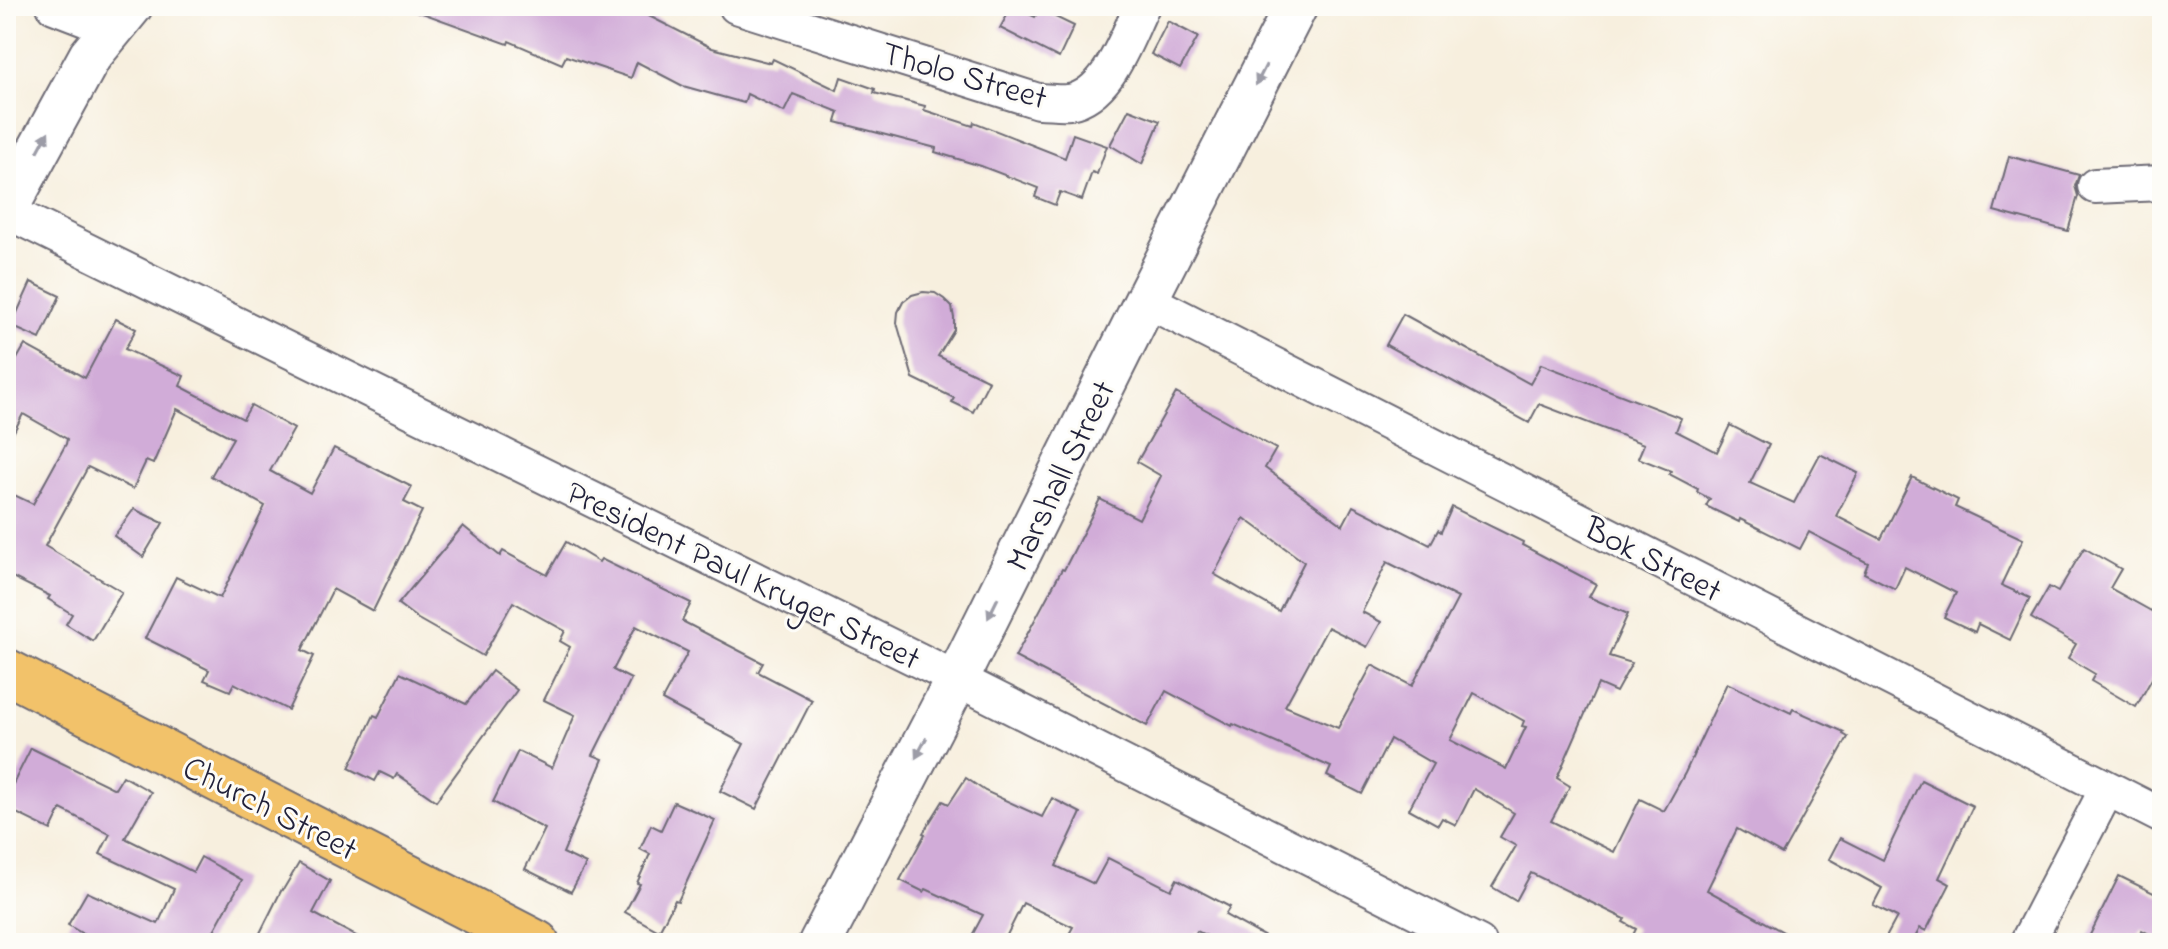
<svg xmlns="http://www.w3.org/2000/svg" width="2168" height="949" viewBox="0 0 2168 949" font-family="'Indie Flower',sans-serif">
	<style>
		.building { fill: #d1acd8; fill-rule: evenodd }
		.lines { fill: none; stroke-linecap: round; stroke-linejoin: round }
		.minor-casing { stroke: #6d6a74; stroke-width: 38 }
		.tertiary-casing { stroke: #6d6a74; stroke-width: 46 }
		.primary-casing { stroke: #6d6a74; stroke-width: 48 }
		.minor { stroke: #fff; stroke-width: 34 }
		.tertiary { stroke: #fff; stroke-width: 42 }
		.primary { stroke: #f2c26a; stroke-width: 44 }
		.oneway { fill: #9c9ca7 }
		.labels { text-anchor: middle; stroke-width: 6; stroke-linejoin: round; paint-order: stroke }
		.street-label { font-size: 34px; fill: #22223b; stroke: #fdfcf7 }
	</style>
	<rect width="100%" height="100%" fill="#fdfcf7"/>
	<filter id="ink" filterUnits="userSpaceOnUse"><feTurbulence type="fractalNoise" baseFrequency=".0125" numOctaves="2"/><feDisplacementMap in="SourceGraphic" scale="16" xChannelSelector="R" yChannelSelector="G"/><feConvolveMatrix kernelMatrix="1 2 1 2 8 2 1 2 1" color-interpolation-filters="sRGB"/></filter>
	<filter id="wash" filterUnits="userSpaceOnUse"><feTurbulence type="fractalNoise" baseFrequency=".006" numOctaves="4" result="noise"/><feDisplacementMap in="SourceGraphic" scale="32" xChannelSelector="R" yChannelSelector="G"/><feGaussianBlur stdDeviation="1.8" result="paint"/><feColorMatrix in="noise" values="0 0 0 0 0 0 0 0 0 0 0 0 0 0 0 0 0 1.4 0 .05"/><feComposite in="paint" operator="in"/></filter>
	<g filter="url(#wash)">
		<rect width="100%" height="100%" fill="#f7efde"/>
		<g id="blocks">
			<g class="building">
				<path d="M412,6H620L645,14L712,48L771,63L773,59L837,90L841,77L875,89L874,93L925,106L924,110L973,126L974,122L1065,158L1073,134L1107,146L1097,174L1092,172L1082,200L1060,192L1055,205L1035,197L1038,188L981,166L935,152L936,148L836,122L839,112L793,94L784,112L747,94L744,103L683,86L637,62L631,78L566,56L562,64L509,41L508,44L411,9Z"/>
				<path d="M1012,6L1035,17L1039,9L1074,26L1059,58L1000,28Z"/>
				<path d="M1168,21L1198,37L1180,69L1151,54Z"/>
				<path d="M1129,109L1160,121L1142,164L1110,145Z"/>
				<path d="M2009,156L2079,175L2075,186L2078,196L2068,231L1994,211Z"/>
				<path d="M31,282L60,296L40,339L11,326Z"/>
				<path d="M923,292L935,293L944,299L952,307L954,318V330L938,356L989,381L973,412L952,402L954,398L913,378L897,323L898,312L903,302L912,295Z"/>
				<path d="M1403,314L1530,384L1541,364L1681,418L1676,431L1717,452L1730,425L1769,445L1750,483L1794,503L1820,454L1858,473L1836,516L1881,539L1912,477L1958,500L1955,507L2023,539L2001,585L2030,598L2010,640L1978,624L1975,632L1944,617L1956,593L1905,567L1895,589L1864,573L1868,563L1809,532L1800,549L1740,519L1739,522L1706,506L1710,499L1697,492L1698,489L1669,474L1671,471L1638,458L1644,444L1539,404L1529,423L1386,345Z"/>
				<path d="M116,319L136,329L125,349L184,376L180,386L243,419L251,405L294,429L270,471L310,493L334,448L412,487L404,502L422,511L373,611L333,589L302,650L314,656L288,710L234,683L230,691L204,680L209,670L145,638L176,577L220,598L265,506L211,476L233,438L177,409L153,464L146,461L133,489L88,467L45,546L122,592L93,641L66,624L72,614L48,599L50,596L6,574V491L33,504L66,444L67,439L23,414L6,447V378L25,345L85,378Z"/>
				<path d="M1176,393L1276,449L1265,468L1343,525L1353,506L1430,545L1438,530L1441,532L1452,507L1523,542L1522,545L1596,584L1589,597L1628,614L1609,656L1632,663L1616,692L1598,684L1557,778L1570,786L1551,821L1614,852L1640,799L1664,811L1685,773L1727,683L1791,713L1793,709L1844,732L1843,734L1848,737L1782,854L1737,829L1707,890L1803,943H1629L1636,929L1623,922L1625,919L1531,873L1516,901L1492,887L1516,846L1500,837L1514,813L1474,789L1456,825L1442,818L1438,825L1409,809L1433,764L1390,739L1362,794L1327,776L1331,767L1233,724L1232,726L1166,691L1147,726L1015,657L1062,569L1064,570L1100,499L1139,519L1161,476L1137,462ZM1244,518L1304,562L1279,611L1214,574ZM1387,562L1458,598L1412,686L1372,665L1338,728L1285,706L1328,627L1367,647L1381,622L1362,612ZM1474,693L1524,721L1522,726L1526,727L1506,769L1450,740Z"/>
				<path d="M134,509L163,523L143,557L114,536Z"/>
				<path d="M463,526L500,556L503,551L547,575L566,542L599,562L601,559L691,603L682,621L763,663L758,672L812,700L756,809L720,791L744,744L662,700L688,652L636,626L613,670L631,679L593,755L603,759L563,853L586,864L571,892L525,869L545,829L493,802L518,751L552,768L575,715L544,700L570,647L560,641L565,631L513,602L483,656L418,619L398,604Z"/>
				<path d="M2084,548L2121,569L2110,588L2162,617V661L2136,707L2091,681L2095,674L2068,658L2076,644L2031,618L2049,587L2058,592Z"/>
				<path d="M492,671L517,690L436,801L397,774L394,779L380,772L375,781L349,768L374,715L378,717L400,673L466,704Z"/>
				<path d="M31,748L115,789L123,776L151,792L125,838L193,872L201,857L242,880L207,943H98L68,925L87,892L158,924L174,889L100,854L110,834L61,809L51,830L6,808V798Z"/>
				<path d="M966,778L985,791L1042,817L1052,798L1081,813L1056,866L1094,884L1108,858L1171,890L1177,879L1230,907L1225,915L1276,943H1221L1197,931L1190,943H1064L1073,927L1023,903L1003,943H968L983,915L926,889L924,892L900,880L925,834L923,833L943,801L949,804Z"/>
				<path d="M1921,780L1973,806L1939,878L1950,884L1926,931L1920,928L1912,943H1883L1897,917L1873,905L1882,888L1829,859L1840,838L1883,860Z"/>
				<path d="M674,802L715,820L678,901L675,900L659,931L625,912L640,884L637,883L650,854L640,849L651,825L661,830Z"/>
				<path d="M299,863L330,881L313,913L369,943H255L282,889L283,890Z"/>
				<path d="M2119,876L2162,897V941L2142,930L2135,943H2086Z"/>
			</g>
		</g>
	</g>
	<g filter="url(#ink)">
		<use href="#blocks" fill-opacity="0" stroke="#6d6a74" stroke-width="2"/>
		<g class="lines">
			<defs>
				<g id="minor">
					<path d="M54,6L111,28"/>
					<path d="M736,6L1038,101C1048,101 1060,103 1069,102C1109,95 1126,38 1142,6"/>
					<path d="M2095,186L2162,183"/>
					<path d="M6,211L957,679L1479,943"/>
					<path d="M1146,300L2162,816"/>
					<path d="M2027,943L2107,789"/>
				</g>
				<g id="tertiary">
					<path d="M6,210L90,56L131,6"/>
					<path d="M820,943L957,679L1146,300L1296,6"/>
				</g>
				<path id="primary" d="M6,671L537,943"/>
			</defs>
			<use href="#minor" class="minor-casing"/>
			<use href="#tertiary" class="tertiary-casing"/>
			<use href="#primary" class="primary-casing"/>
			<use href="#minor" class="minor"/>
			<use href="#tertiary" class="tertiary"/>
			<use href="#primary" class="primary"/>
		</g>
		<defs><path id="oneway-solid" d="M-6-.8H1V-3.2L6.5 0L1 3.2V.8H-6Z" transform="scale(2)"/></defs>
		<g class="oneway">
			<use href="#oneway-solid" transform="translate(1261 75) rotate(117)"/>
			<use href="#oneway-solid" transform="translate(43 142) rotate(-62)"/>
			<use href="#oneway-solid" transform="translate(993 608) rotate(116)"/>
			<use href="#oneway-solid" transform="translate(921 748) rotate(118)"/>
		</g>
	</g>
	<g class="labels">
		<g class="street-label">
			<text transform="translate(965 74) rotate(16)" y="12">Tholo Street</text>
			<text transform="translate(1059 475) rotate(-64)" y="12">Marshall Street</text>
			<text transform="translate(1654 558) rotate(27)" y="12">Bok Street</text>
			<text transform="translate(744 574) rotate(26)" y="12">President Paul Kruger Street</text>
			<text transform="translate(271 807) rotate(27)" y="12">Church Street</text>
		</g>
	</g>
	<rect width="2168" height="949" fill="none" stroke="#fdfcf7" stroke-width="32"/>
</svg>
